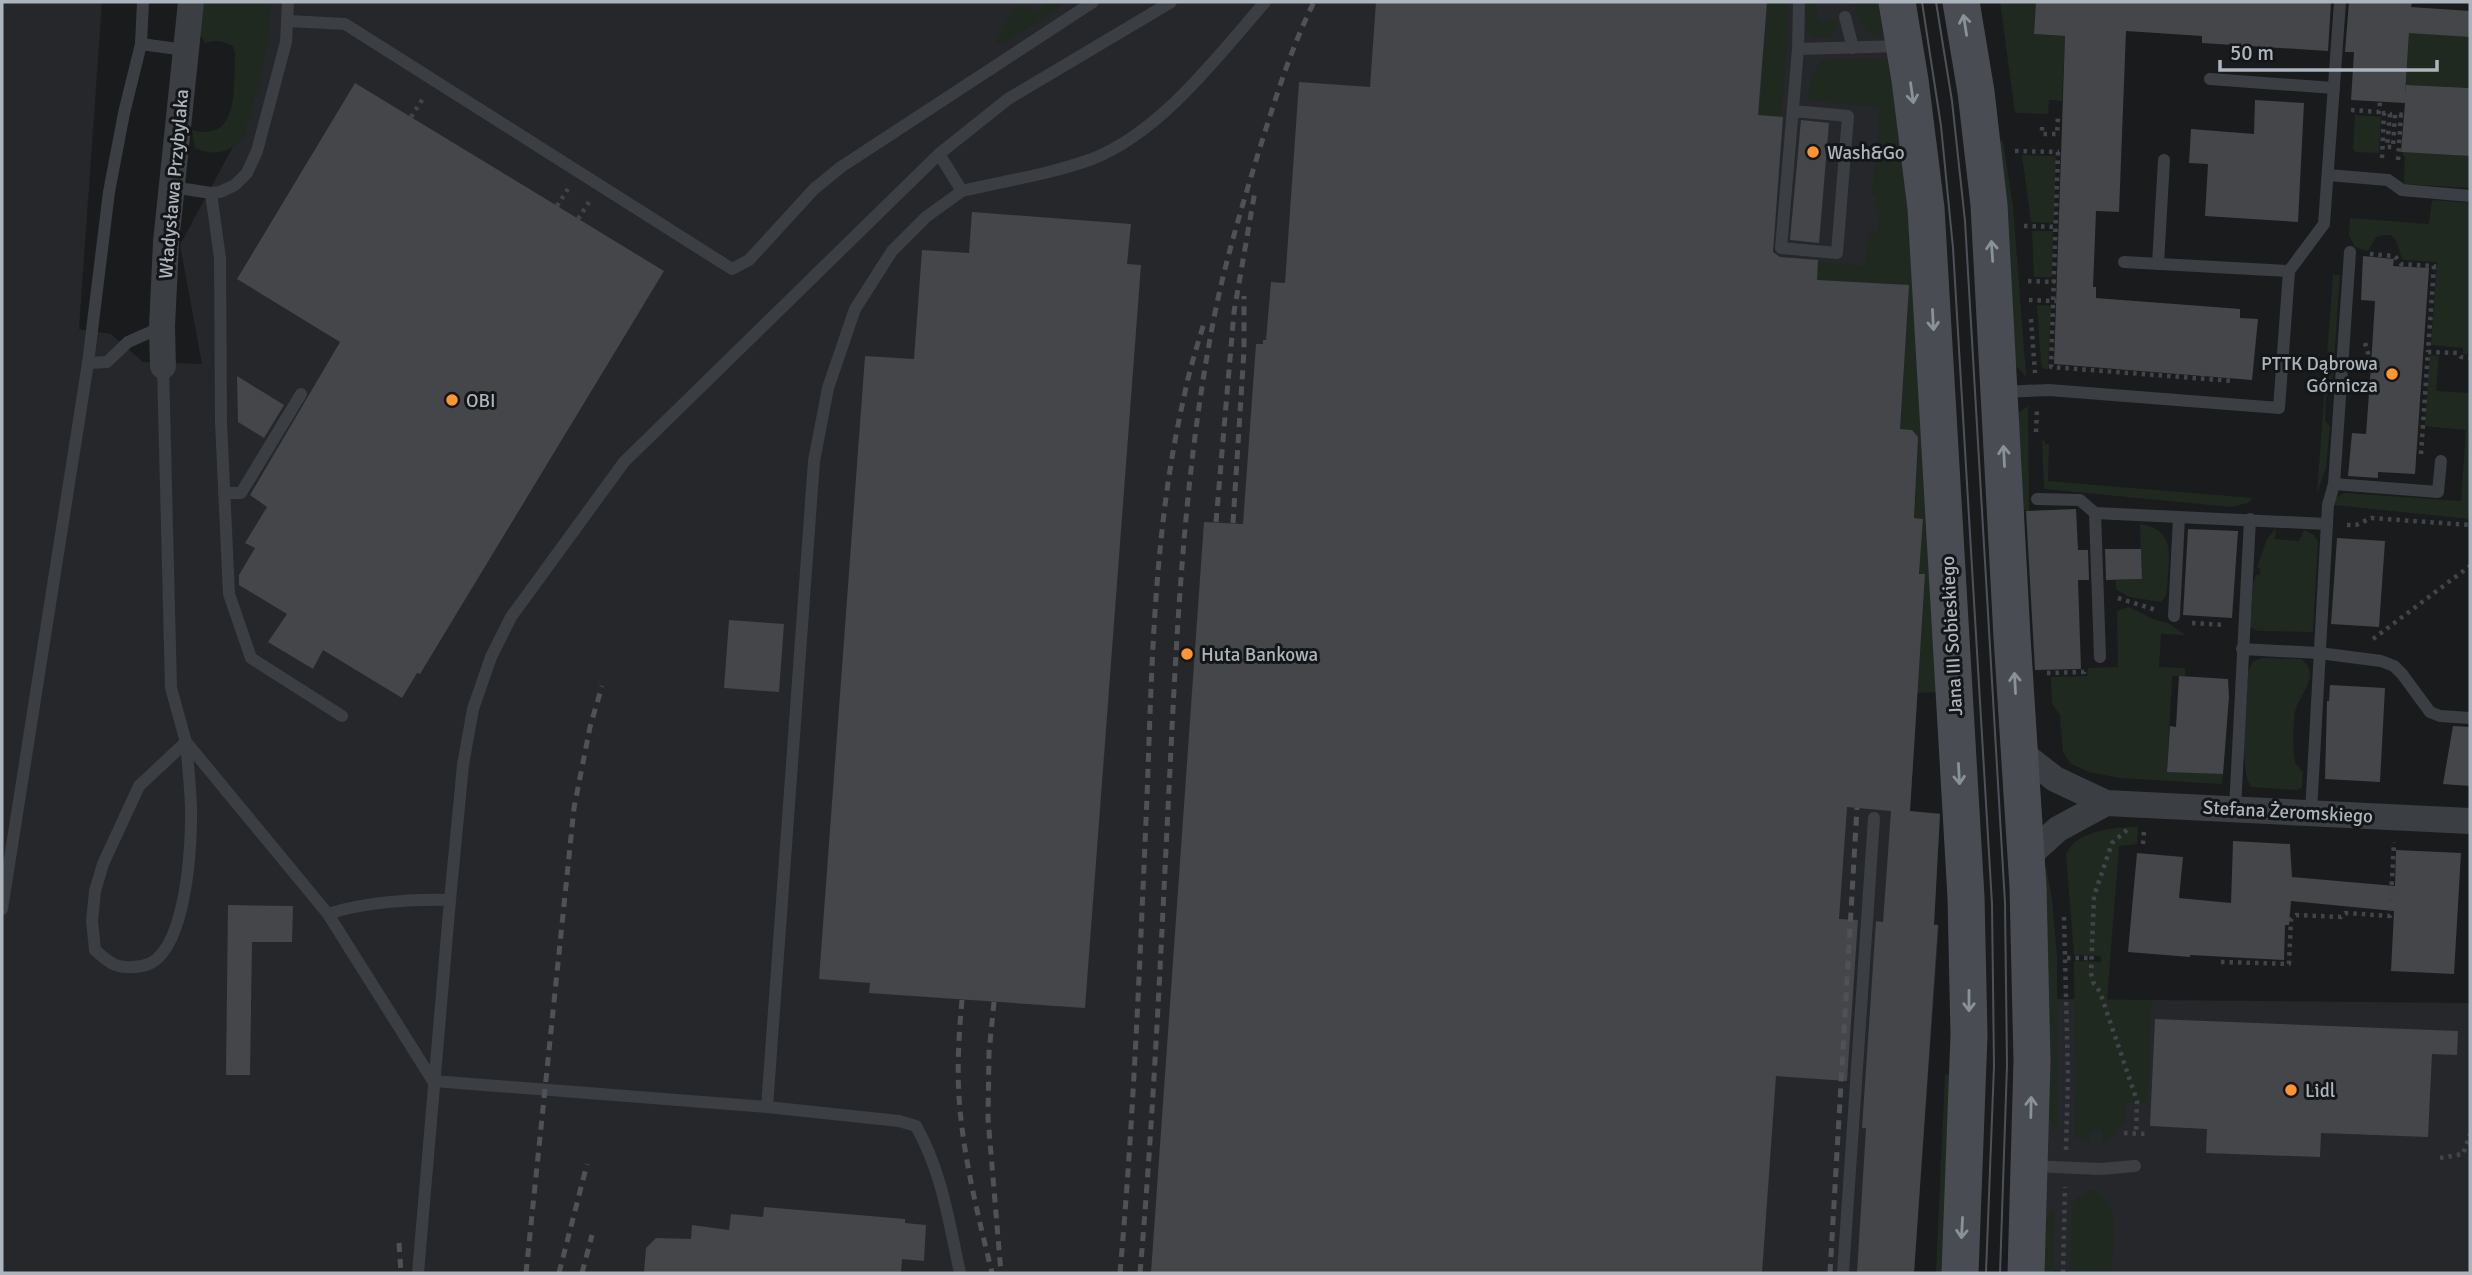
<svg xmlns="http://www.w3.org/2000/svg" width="2472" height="1275" viewBox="0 0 2472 1275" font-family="Signika,sans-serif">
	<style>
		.built { fill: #26272a }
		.green { fill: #202920 }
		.building { fill: #44464a }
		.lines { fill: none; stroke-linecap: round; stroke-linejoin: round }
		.path { stroke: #41454a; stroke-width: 4.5; stroke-dasharray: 3.5 5; stroke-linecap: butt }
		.service { stroke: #3b3e43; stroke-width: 12 }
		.minor { stroke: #3b3e43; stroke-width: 26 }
		.secondary { stroke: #494d53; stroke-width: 37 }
		.tram { stroke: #4e5258; stroke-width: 2 }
		.rail { stroke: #4e5258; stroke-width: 5; stroke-dasharray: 9 7; stroke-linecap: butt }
		.oneway { stroke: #899199 }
		.poi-dot { fill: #ff9531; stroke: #151618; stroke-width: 2.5 }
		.labels { text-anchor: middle; stroke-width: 6; stroke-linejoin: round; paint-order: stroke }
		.poi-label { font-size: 19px; fill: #acb5be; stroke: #151618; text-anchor: start }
		.street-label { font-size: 19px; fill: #acb5be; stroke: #151618 }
	</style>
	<rect width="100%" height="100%" fill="#1a1b1d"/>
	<g class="built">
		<path d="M2,2H102L79,329L111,334L143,362L202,364L180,245L236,141L246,2H1883L1917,285L1900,429L1912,430L1919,438L1914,518L1923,519L1919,573L1925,574L1910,811L1940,813L1934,924L1939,925L1914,1273H2Z"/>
		<path d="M2047,999L2470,1003V1273H2126L2040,1270Z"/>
	</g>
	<g class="green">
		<path d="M204,2H271L268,46L249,123L246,122L245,126L248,127C241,151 216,158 195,148L192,130C241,143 233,85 235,54L233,46C223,41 216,40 205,43L199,33Z"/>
		<path d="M1045,2H1063L1059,8L1004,43L997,44L995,41L1015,7L1021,5L1038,13Z"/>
		<path d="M1767,2H1788V36L1768,258L1865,266L1869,233H1877L1880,207L1876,206L1877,196L1872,195L1880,107L1811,101L1807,96L1813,74L1823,59L1882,58L1893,64L1909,185L1940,692L1917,693L1925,574H1919L1923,519L1914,518L1919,438L1912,430L1900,429L1910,286L1749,275Z"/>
		<path d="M1806,2H1815L1820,23L1838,18L1832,37L1818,38L1809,34L1806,26Z"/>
		<path d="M1854,2H1883L1889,33L1875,36C1861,29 1858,17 1854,2Z"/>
		<path d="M2000,2H2036L2034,34L2065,36L2062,101L2049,100L2048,114L2015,113Z"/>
		<path d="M2410,19L2470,37V88L2406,85Z"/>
		<path d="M2355,115L2381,117L2379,153L2355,152L2353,148Z"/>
		<path d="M1997,141H2003L2013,206L2026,376L2014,364Z"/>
		<path d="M2403,152L2470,156V188L2404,184L2405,156H2403Z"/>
		<path d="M2022,155L2054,156L2056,158L2054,223L2031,222Z"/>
		<path d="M2432,200L2470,203V355L2463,354V348L2431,345L2437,262L2403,260C2396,247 2400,228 2376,237L2368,251L2355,247L2349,235L2350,218L2429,224Z"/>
		<path d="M2032,231H2053L2052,277H2034Z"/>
		<path d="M2333,275H2340L2332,391L2326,396L2325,421L2330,426L2326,468L2317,493Z"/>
		<path d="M2037,305L2051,306L2048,369H2043L2041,363Z"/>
		<path d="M2430,355L2439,356L2436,391L2469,393L2470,382V519L2334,505L2335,498L2344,493L2461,501L2466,430L2425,426Z"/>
		<path d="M2028,406L2029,511L2022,509L2018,413Z"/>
		<path d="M2042,440L2045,441V444H2049L2048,481L2253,498L2248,503L2231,507L2044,489Z"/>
		<path d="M2140,524C2172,529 2170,550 2168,576C2167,586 2168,596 2161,602L2129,597L2116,589V580L2142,579Z"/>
		<path d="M2276,528L2275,539L2299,541L2304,530L2314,535L2318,542L2313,632L2258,631L2250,627L2253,584L2256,575L2260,574V569L2257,567L2267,539Z"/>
		<path d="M2129,607L2155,620L2168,623L2186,635L2161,634L2159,667L2185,668V676H2172L2167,771L2223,774L2222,784L2119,778L2089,772L2071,764L2063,752L2060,715L2052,704L2051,677L2087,676L2088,668L2118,667L2117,611Z"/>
		<path d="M2263,658L2301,659C2321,674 2302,692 2296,708C2293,717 2292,755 2296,764C2297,765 2302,771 2303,772L2302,788L2297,790L2251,787C2238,769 2247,696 2248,672L2253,661Z"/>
		<path d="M2138,827L2137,844L2119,846L2107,1000H2151L2148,1103H2126L2124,1126L2117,1125L2115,1136L2102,1144V1130H2091L2090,1143L2074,1136L2077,1056L2075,1055L2074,961L2101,962V956L2074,955L2066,855C2074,830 2116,827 2138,827Z"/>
		<path d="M2046,866L2052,899L2057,957V1131L2049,1119L2043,880Z"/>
		<path d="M1945,1074L1954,1076L1946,1273H1936Z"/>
		<path d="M2086,1189C2124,1193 2113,1244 2111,1273H2070L2072,1207L2077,1197L2085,1196Z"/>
		<path d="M2055,1205L2053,1273H2040L2043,1223Z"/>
	</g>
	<g class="building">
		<path d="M1376,2H1767L1758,115L1783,117L1773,252L1780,257L1818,260L1817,280L1909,285L1900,429L1912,430L1918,437L1914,518L1923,519L1919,574H1925L1910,811L1940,814L1934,925H1938L1914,1273H1857L1866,1128H1862L1876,921L1883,922L1891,811L1847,807L1839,919L1858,920L1847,1081L1776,1076L1762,1273H1151L1204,522L1243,524L1256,344H1263V340H1266L1271,282L1285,283L1299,82L1370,87Z"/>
		<path d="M2036,2H2331L2328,51L2202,43V36L2126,31L2119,212L2096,211L2093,287H2096V298L2240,309V318L2258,319L2252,380L2054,364L2065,36L2034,34Z"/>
		<path d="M2349,2H2412L2411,7L2470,11V37L2409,33L2405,96L2406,85L2470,88V156L2401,152L2405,103L2351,100L2354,52H2345Z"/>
		<path d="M355,83L664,271L420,674L417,673L402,698L323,650L313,669L268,642L287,614L239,585V575L255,548L245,543L267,507L250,495L340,342L237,279Z"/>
		<path d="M2255,100L2304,103L2298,222L2205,216L2208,164L2189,163L2191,129L2254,134Z"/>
		<path d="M1801,120L1829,123L1819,243L1790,240Z"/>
		<path d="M972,212L1131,224L1127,264L1141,265L1085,1008L869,993L870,983L819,979L865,356L914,359L922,250L969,253Z"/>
		<path d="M2363,256L2394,259L2393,266L2429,268L2415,474L2378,472V478L2348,476L2352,433L2366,434L2371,366L2375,301L2361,300Z"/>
		<path d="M237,376L284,405L264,438L238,422Z"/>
		<path d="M2076,509L2078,550H2088L2089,580H2078L2081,669L2035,670L2026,511Z"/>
		<path d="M2188,529L2238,531L2232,618L2183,615Z"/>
		<path d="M2337,538L2385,541L2379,627L2331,624Z"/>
		<path d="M2105,549H2141L2142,579L2106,580Z"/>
		<path d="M729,620L784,624L779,692L724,688Z"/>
		<path d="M2179,676L2228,679L2229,697L2223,774L2167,772L2170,726L2176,727Z"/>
		<path d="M2330,685L2385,688L2380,782L2325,779L2327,701H2329Z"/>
		<path d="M2453,726L2470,727V786L2443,784Z"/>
		<path d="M2233,841L2290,844L2292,877L2395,886L2396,850L2461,853L2454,974L2391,971L2394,911L2291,901L2289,925H2285L2284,960L2190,955V957L2128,952L2137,853L2183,857L2179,898L2231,903Z"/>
		<path d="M228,905L293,906L292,942H252L250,1075H226Z"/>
		<path d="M2155,1019L2458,1031L2457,1055L2432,1054L2428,1137L2321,1133L2320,1157L2206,1153L2207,1129L2150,1126Z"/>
		<path d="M764,1207L905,1219V1223L926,1225L924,1261L902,1259L901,1273H644L646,1248L656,1238L691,1239L692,1225L729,1230L731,1214L763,1217Z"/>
	</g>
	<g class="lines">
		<g class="path">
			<path d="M2351,110L2379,112L2380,102"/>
			<path d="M411,117L424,97"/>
			<path d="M2042,127V134H2057L2058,117H2061"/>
			<path d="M2015,151L2059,152"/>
			<path d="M2058,152L2051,367L2233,381"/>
			<path d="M2382,158L2384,113L2390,114L2387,147H2393L2395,114L2404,115"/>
			<path d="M2398,160L2401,115"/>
			<path d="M557,206L568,189"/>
			<path d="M578,219L589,202"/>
			<path d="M2024,226L2058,227"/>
			<path d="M2370,254L2395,256L2401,264L2434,266L2428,352"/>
			<path d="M2028,281L2055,282"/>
			<path d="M2029,300L2056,301"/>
			<path d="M2031,319L2035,373"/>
			<path d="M2365,343L2368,353V366"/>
			<path d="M2036,432L2037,410"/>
			<path d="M2421,454L2428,352L2458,353L2461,357L2470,358"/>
			<path d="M2347,525H2356L2371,518L2470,525"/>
			<path d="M2118,598L2156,610"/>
			<path d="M2192,623L2226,625"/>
			<path d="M2373,639L2470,566"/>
			<path d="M2047,673L2084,672L2085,669"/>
			<path d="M2127,830L2112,843L2094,896L2091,973L2093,982L2100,992L2137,1101L2136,1133"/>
			<path d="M2143,844L2144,830"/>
			<path d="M2064,917L2068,1076L2066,1150"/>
			<path d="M2067,958H2092"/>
			<path d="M2221,962L2289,964L2291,919L2296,915L2341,917L2345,913L2390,916L2394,842"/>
			<path d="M2124,1133L2145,1134"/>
			<path d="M2440,1158L2463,1154L2470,1134"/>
			<path d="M2063,1273L2065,1187"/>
		</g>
		<g class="service">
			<path d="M1845,17L1853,48"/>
			<path d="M288,21L345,24L732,269L749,260L814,189L841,167L1093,2"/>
			<path d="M141,44L143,2"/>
			<path d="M1798,49L1903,46"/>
			<path d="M2210,79L2334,88"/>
			<path d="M1793,111L1848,116L1837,253L1781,248L1798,49L1799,2"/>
			<path d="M939,154L1008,99L1171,2"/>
			<path d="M2328,175L2388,180L2402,190L2470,196"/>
			<path d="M172,187L211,193L220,192L235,185L247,173L257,151L286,42L288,2"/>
			<path d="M211,193L220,258L221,422L229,594L251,658L342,716"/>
			<path d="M2124,262L2289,271L2324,224L2340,2"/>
			<path d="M2158,264L2164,160"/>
			<path d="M88,363L107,362L128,342L162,327"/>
			<path d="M163,366L171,688L186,742L328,914C363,902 413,899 450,900L463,765L473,709L491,657L511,617L624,462L939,154L962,191C1005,181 1051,174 1092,159C1161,132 1218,56 1265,2"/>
			<path d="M2001,392L2049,390L2279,408L2289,271"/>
			<path d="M2334,484L2438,492L2441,461"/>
			<path d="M224,493H241L301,394"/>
			<path d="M2037,499L2080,500L2095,513L2327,524"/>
			<path d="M2095,513L2100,657"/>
			<path d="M2174,616L2179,517"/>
			<path d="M2242,649L2319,653L2381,661L2394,666L2402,674L2430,712L2440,716L2470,718"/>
			<path d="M186,742C188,763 190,785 191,806C192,842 187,959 142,966C119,970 111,965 95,950L92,921L95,891L103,864L139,786Z"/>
			<path d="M2235,809L2250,519"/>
			<path d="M2311,812L2328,505L2334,484L2350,252"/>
			<path d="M2,909L88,363L109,192L124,113L141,44L185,50"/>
			<path d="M328,914L433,1081L767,1107L899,1121L916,1126C942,1172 949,1222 960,1273"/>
			<path d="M767,1107L814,461L828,388L855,309L892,251L926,217L962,191"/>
			<path d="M2030,1166L2100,1169L2135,1166"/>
			<path d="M418,1273L450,900"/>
			<path d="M1843,1273L1874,818"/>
		</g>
		<g class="minor">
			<path d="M163,366L162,327L166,242L191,2"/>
			<path d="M2019,751L2055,779L2106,803L2470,821"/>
			<path d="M2027,857L2058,829L2106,803"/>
		</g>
		<g class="secondary">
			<path d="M1897,2L1910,80L1926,208L1966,897L1969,1035L1960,1273"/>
			<path d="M1961,2L1976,92L1989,205L2012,637L2028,887L2032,1061L2026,1273"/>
		</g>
		<g class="tram">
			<path d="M1922,2L1941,126L1953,248L1992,904L1994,1066L1986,1273"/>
			<path d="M1936,2L1952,101L1965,221L2005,903L2007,1065L2000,1273"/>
		</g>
		<g class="rail">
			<path d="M1216,522L1234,312L1255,191"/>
			<path d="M1233,523L1244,350V296"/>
			<path d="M962,1000C959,1032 957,1065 959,1097C963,1157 978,1215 992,1273"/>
			<path d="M994,1002L989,1053L988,1118L1001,1273"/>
			<path d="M399,1243L401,1273"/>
			<path d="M526,1273L574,808L590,727L602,686"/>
			<path d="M559,1273L587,1164"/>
			<path d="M582,1273L592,1235"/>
			<path d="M1120,1273C1134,1115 1140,956 1147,797C1152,664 1154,527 1184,397C1189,371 1197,346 1205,320"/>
			<path d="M1140,1273C1155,1099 1162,924 1171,749C1178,606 1186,463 1213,323C1224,265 1241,210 1258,154C1274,103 1290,50 1314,2"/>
			<path d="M1830,1273L1857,808"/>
		</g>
	</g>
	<defs><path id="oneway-shaft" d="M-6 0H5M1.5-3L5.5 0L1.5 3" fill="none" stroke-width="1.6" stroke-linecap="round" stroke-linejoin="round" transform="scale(1.75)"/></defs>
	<g class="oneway">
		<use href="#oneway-shaft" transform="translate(1965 25) rotate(-99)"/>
		<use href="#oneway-shaft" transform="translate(1912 93) rotate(82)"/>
		<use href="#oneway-shaft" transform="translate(1992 251) rotate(-94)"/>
		<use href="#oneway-shaft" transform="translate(1933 320) rotate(87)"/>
		<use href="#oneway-shaft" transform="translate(2004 456) rotate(-93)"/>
		<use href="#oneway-shaft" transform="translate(2015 683) rotate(-93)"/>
		<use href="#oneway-shaft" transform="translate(1959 774) rotate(87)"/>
		<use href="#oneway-shaft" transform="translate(1969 1001) rotate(90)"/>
		<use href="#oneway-shaft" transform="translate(2031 1107) rotate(-89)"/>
		<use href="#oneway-shaft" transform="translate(1962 1228) rotate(93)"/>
	</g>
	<g class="poi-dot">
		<circle cx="1813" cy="152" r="7"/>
		<circle cx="2392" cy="374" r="7"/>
		<circle cx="452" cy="400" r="7"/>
		<circle cx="1187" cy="654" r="7"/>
		<circle cx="2291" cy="1090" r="7"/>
	</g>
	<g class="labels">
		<g class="poi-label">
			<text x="1827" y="159">Wash&amp;Go</text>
			<text x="2378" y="370" text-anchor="end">PTTK Dąbrowa<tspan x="2378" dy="22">Górnicza</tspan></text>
			<text x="466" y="407">OBI</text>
			<text x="1201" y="661">Huta Bankowa</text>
			<text x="2305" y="1097">Lidl</text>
		</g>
		<g class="street-label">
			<text transform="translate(173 184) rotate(-85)" y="7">Władysława Przybylaka</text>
			<text transform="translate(1951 636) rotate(-93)" y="7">Jana III Sobieskiego</text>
			<text transform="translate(2288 811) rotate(3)" y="7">Stefana Żeromskiego</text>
		</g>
	</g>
	<rect width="2472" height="1275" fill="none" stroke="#acb5be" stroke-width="7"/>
	<path d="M2220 60v10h217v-10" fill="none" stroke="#acb5be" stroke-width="3.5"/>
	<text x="2230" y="60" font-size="21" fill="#acb5be" stroke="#151618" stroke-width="5" paint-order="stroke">50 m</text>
</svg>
